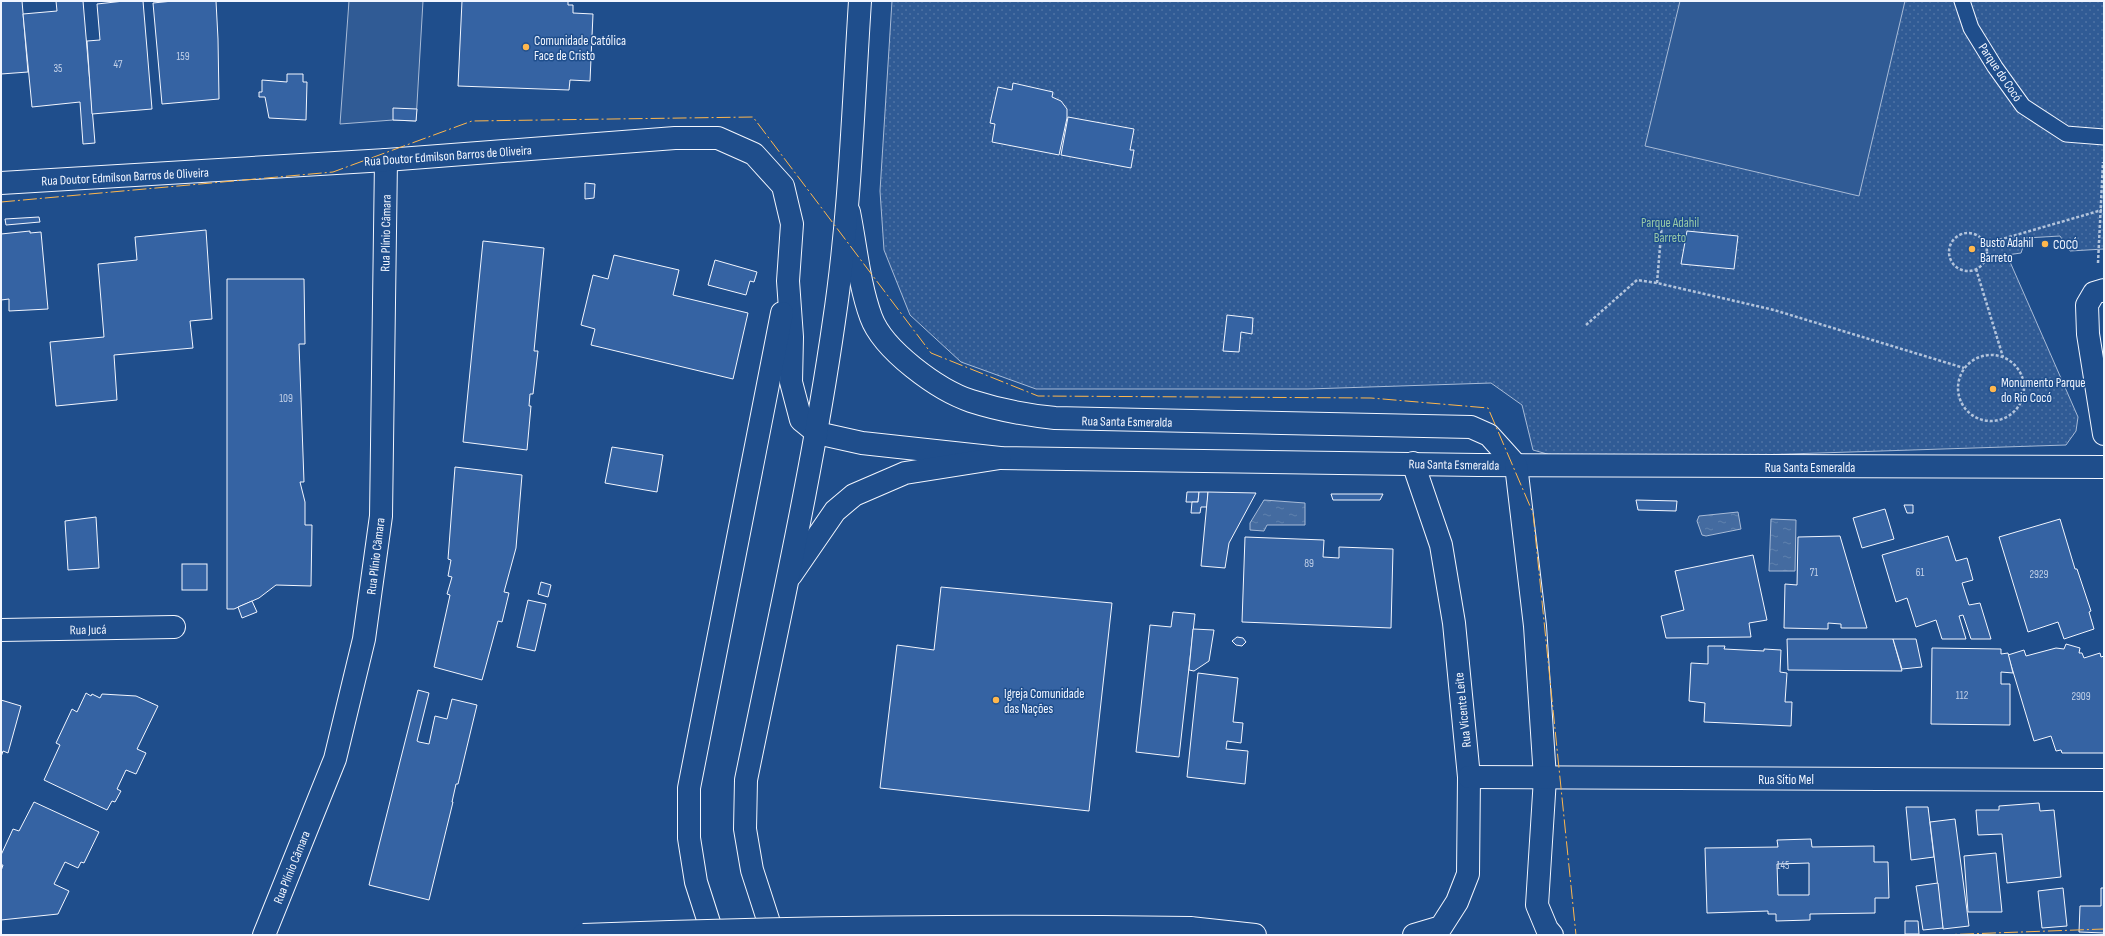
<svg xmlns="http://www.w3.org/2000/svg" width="2105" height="936" viewBox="0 0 2105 936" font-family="'Sofia Sans Condensed',sans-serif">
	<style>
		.park { fill: url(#park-dots); stroke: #a8bbd7 }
		.pitch { fill: #305b95; stroke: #a8bbd7 }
		.water { fill: url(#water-ripples); stroke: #a8bbd7 }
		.building { fill: #3563a3; stroke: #f2f6ff; fill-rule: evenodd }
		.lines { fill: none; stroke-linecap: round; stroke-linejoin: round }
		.lane-casing { stroke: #f2f6ff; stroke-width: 17 }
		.street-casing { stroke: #f2f6ff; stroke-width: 24 }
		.secondary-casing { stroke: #f2f6ff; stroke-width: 24 }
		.highway-casing { stroke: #f2f6ff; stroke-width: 24 }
		.path { stroke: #b3c4dc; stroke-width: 2.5; stroke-dasharray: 3 2; stroke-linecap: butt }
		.lane { stroke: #1f4e8c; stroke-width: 15 }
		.street { stroke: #1f4e8c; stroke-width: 22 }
		.secondary { stroke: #1f4e8c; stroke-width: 22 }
		.highway { stroke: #1f4e8c; stroke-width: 22 }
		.highway-bridge-casing { stroke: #f2f6ff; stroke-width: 24; stroke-linecap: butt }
		.highway-bridge { stroke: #1f4e8c; stroke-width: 22 }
		.power { stroke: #ffb74d; stroke-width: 1; stroke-dasharray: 14 3 2 3; stroke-linecap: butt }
		.poi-dot { fill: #ffb74d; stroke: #1f4e8c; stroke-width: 1.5 }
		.labels { text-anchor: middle; stroke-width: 3; stroke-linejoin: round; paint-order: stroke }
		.number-label { font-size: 11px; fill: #c3d1e8 }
		.poi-label { font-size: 13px; fill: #f2f6ff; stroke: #1f4e8c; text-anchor: start }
		.street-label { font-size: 13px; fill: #f2f6ff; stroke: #1f4e8c }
		.park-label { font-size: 13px; fill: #97c8a6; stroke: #1f4e8c }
	</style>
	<defs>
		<pattern id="park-dots" width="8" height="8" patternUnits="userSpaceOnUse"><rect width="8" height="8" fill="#305b95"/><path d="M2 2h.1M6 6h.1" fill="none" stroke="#4e73a5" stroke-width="1.8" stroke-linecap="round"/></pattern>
		<pattern id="water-ripples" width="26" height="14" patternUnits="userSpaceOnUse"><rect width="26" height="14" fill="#446ba0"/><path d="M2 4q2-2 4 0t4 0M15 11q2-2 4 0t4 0" fill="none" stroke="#5f81ae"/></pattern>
	</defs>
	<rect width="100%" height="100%" fill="#1f4e8c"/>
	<path class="park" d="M892,1H2104V249L2070,251L2060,236L2026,238L2021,253L2007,255L2078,417L2076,431L2066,445L1572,461L1533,450L1522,405L1491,383L1308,389H1036L961,362L910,315L884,250L880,191Z"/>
	<g class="pitch">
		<path d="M349,1H423L416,121L393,120L340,124Z"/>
		<path d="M1680,1H1905L1859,196L1645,146Z"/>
	</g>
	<g class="water">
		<path d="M1264,500L1305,503V525H1267L1264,531L1250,530V523Z"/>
		<path d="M1738,512L1741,529L1706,536L1702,535L1697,521L1699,516Z"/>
		<path d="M1771,519L1796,520L1795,571H1769Z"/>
	</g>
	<g class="building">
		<path d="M1,1H22L28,72L1,74Z"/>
		<path d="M56,1H83L95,143L83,144L80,102L32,107L23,14L57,11Z"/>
		<path d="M124,1H143L152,109L92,114L87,41L100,40L97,4Z"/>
		<path d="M173,1H216L218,39L219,99L162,104L153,3Z"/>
		<path d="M462,1H568V5H573V13L593,14L590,81L570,80L569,90L458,86Z"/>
		<path d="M287,74H303V82H307L306,120L269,118L265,97H259V92H262V80L287,82Z"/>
		<path d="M1013,83L1053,92L1052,97L1061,101L1067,109V118L1059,155L992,142L995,124L990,123L998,87L1012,90Z"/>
		<path d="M393,108L417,109L416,121L393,120Z"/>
		<path d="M1068,117L1134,129L1130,150H1134L1131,168L1061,155Z"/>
		<path d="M585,183L595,184L594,198L585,199Z"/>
		<path d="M39,217L40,222L6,225L5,219Z"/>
		<path d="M206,230L212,319L190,321L193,348L114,355L117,400L56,406L50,342L104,337L98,264L137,260L135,237Z"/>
		<path d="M30,231V233L41,232L48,309L9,311V299L1,300V234Z"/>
		<path d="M1687,231L1738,236L1734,269L1681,264Z"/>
		<path d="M483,241L544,248L534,351H538L533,394H530L529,406H531L527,450L463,442Z"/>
		<path d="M614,255L679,270L673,295L748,313L733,379L591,345L595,329L581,325L593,275L608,279Z"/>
		<path d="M715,260L757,272L754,282L750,281L746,295L708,285Z"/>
		<path d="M227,279H304L305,344H299L304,482H300L305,502V525H312L311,586L276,585L259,598L234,609H227Z"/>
		<path d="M1227,315L1253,318L1252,334L1241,332L1239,352L1223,351Z"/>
		<path d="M612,447L663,455L657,492L605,483Z"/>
		<path d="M455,467L522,475L516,548L504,592L509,593L502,622L498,621L482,680L434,667L450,595L447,594L452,577L448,576L451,560L448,559Z"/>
		<path d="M1187,492H1199L1198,502H1186Z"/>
		<path d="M1199,492H1208L1207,507H1201L1200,513H1191L1192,502H1198Z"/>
		<path d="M1208,492L1256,493L1229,543L1225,568L1201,566Z"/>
		<path d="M1331,494H1383L1380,500H1333Z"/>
		<path d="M1636,500L1677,501L1676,511L1638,510Z"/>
		<path d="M1904,505H1913V513H1907Z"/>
		<path d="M1885,509L1894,539L1862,548L1853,518Z"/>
		<path d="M96,517L99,568L68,570L65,521Z"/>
		<path d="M2060,519L2075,569H2077L2091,611L2089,612L2094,629L2064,639L2058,622L2028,632L1999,537Z"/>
		<path d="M1840,536L1867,628H1841V624L1828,623V629L1784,628L1785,584L1797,585L1798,537Z"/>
		<path d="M1948,536L1956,561L1967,558L1973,580L1962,583L1969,605L1980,603L1991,639H1971L1963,615L1959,616L1966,639H1942L1936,620L1916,627L1907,598L1896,602L1882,555Z"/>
		<path d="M1245,537L1324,540L1323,557L1339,558V547L1393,549L1391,628L1242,622Z"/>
		<path d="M1753,555L1767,620L1749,623L1751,637L1666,638L1661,616L1684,610L1675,571Z"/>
		<rect x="182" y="564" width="25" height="26"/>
		<path d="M541,582L551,585L548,597L538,594Z"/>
		<path d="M941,587L1112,603L1089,811L880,788L897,645L934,650Z"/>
		<path d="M528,600L546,604L535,651L517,647Z"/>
		<path d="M252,601L257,612L242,618L238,607Z"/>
		<path d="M1173,612L1195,614L1179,757L1136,752L1150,625L1171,627Z"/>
		<path d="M1193,629L1214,630L1209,661L1194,671L1189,670Z"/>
		<path d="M1237,637L1243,638L1246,642L1242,646L1236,645L1232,641Z"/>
		<path d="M1787,639H1893L1902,671L1788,670Z"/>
		<path d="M1893,639H1916L1922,667L1902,669Z"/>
		<path d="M2066,644L2080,648L2079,653H2082L2084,658L2100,653L2101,657L2104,656V753H2062L2061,750L2056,751L2051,736L2034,741L2008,655L2024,650L2026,656L2056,648L2064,649Z"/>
		<path d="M1708,646H1725L1724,649L1764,651V649L1781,650L1780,672L1787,673L1785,702H1792L1791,726L1704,722L1705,703L1689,701L1691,663L1708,664Z"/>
		<path d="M1932,648L2001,649V654L2008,653L2013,673L2001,672V684H2010V725L1931,724Z"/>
		<path d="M1198,673L1238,678L1233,722L1243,723L1241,743L1227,741L1226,749L1248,751L1245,784L1187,777Z"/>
		<path d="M418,690L429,693L417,741L419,742L429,744L435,716L447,719L452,699L477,705L458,784H456L452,802H453L429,900L369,885Z"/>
		<path d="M86,693L91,696L92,694L100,698L102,694L136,696L158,706L137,749L146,753L136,774L126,770L117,789L121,791L115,802L112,801L107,810L44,780L60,745L56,743L72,709L77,712Z"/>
		<path d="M1,700L21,706L8,753L3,751L1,757Z"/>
		<path d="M34,802L99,832L84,863L81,862L78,868L65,862L54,884L69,891L58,914L1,920V871L3,865H1V855L13,829L19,831Z"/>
		<path d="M2039,803L2040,811L2054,810L2061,877L2007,883L2002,834L1978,835L1976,810H1999V806Z"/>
		<path d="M1906,807H1928L1934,857L1911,860Z"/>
		<path d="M1955,819L1969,926L1943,929L1930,822Z"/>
		<path d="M1811,839L1812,847L1874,846V862H1888L1889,898H1875V913L1810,914V920L1776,921V914H1768V911L1707,913L1705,848L1778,847L1777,840ZM1809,863V895H1778L1777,864Z"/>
		<path d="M1996,853L2002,912H1968L1964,856Z"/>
		<path d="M1938,883L1943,928L1923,930L1916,886Z"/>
		<path d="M2063,888L2067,926L2042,928L2038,891Z"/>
		<path d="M2101,888H2104V933L2079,932L2080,906H2101Z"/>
		<path d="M1905,921H1918L1919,934H1905Z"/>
	</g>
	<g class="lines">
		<defs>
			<path id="lane" d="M1962,1L1971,28L1995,67L2023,106L2066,134L2104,137"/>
			<g id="street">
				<path d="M849,212C856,247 859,284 871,317C883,350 938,390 971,401C999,410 1026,415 1055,418L1471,427L1489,435L1516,465"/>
				<path d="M2104,290L2094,293L2087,305L2088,334L2104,434"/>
				<path d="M817,433L862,443L1000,458L1478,465L2104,467"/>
				<path d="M1413,463L1441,545L1454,623L1469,777L1468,874L1457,902L1441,927L1414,935"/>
				<path d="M1516,465L1535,626L1545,778L1537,905L1547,929L1552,935"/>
				<path d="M1,630L174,627"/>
				<path d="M1469,777L2104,780"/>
				<path d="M264,935L335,759L364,639L381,516L386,160"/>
			</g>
			<g id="secondary">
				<path d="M1,183L386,160L675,138H718L754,154L783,186L792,224L788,281L792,337L791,382L801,420L817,433"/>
				<path d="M791,575L835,511L854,495L905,473L1000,458"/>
				<path d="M713,935L696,882L689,838V788L782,313"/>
				<path d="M773,935L752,870L745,829L746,780C777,627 812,475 834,321C850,215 853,108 860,1"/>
			</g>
			<path id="highway" d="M1190,928L1255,935"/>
		</defs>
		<use href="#lane" class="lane-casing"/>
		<use href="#street" class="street-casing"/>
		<use href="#secondary" class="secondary-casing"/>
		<use href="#highway" class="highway-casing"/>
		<g class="path">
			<circle cx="1968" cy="252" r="19"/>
			<path d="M1985,244L2102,210"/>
			<path d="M2098,263L2103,162"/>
			<path d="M1976,269L2003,357"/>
			<path d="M1657,283L1662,223"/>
			<path d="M1586,325L1637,280L1657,283L1774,310L1964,368"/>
			<circle cx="1991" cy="388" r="33"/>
		</g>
		<use href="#lane" class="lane"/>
		<use href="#street" class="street"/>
		<use href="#secondary" class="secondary"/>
		<use href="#highway" class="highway"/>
		<defs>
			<path id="highway-bridge" d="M583,935C785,927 988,925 1190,928"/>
		</defs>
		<use href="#highway-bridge" class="highway-bridge-casing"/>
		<use href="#highway-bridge" class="highway-bridge"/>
		<g class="power">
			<path d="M1,202L333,172L472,121L753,117L931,353L1038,396L1371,398L1488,408L1533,513L1576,935"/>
			<path d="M1938,935L2104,929"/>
		</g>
	</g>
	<g class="poi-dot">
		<circle cx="526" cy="47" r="4"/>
		<circle cx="2045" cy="244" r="4"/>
		<circle cx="1972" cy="249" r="4"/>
		<circle cx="1993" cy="389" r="4"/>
		<circle cx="996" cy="700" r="4"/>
	</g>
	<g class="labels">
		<g class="number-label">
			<text x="183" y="60">159</text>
			<text x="118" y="68">47</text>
			<text x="58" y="72">35</text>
			<text x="286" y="402">109</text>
			<text x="1309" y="567">89</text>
			<text x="1814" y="576">71</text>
			<text x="1920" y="576">61</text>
			<text x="2039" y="578">2929</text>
			<text x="1962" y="699">112</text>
			<text x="2081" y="700">2909</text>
			<text x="1783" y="869">145</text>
		</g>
		<g class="poi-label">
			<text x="534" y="45">Comunidade Católica<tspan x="534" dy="15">Face de Cristo</tspan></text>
			<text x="1980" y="247">Busto Adahil<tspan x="1980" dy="15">Barreto</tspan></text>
			<text x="2053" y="249">COCÓ</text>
			<text x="2001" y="387">Monumento Parque<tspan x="2001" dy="15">do Rio Cocó</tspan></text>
			<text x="1004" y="698">Igreja Comunidade<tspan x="1004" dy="15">das Nações</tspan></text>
		</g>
		<g class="street-label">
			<text transform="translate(2001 72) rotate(56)" y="5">Parque do Cocó</text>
			<text transform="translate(448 155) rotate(-4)" y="5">Rua Doutor Edmilson Barros de Oliveira</text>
			<text transform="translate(125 176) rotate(-3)" y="5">Rua Doutor Edmilson Barros de Oliveira</text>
			<text transform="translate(385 233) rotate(-89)" y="5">Rua Plínio Câmara</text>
			<text transform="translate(1127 421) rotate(1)" y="5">Rua Santa Esmeralda</text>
			<text transform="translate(1454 464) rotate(1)" y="5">Rua Santa Esmeralda</text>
			<text x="1810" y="472">Rua Santa Esmeralda</text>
			<text transform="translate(375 556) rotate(-83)" y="5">Rua Plínio Câmara</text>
			<text transform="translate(88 629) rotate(-1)" y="5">Rua Jucá</text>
			<text transform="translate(1462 710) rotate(-96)" y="5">Rua Vicente Leite</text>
			<text x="1786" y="784">Rua Sítio Mel</text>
			<text transform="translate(291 867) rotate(-68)" y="5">Rua Plínio Câmara</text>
		</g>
		<g class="park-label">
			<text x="1670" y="227">Parque Adahil<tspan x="1670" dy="15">Barreto</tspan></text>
		</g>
	</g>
	<rect width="2105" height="936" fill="none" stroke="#f2f6ff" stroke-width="4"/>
</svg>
